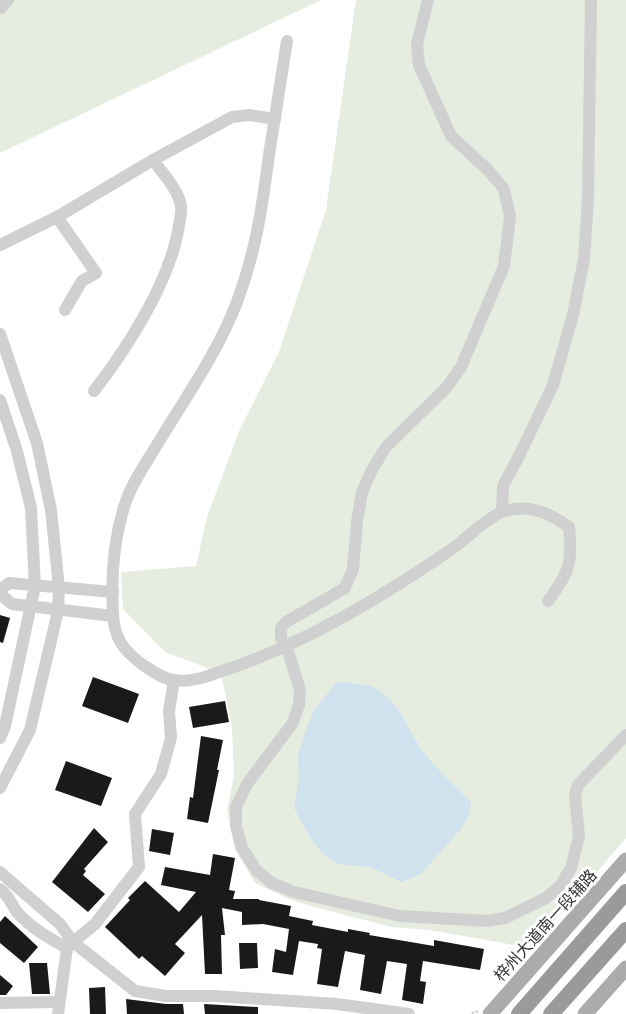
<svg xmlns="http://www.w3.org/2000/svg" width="626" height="1014" viewBox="0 0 626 1014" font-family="Arial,'Noto Sans SC',sans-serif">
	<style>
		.green { fill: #e6ecdf }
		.water { fill: #cfe2ee }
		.building { fill: #1a1a1a }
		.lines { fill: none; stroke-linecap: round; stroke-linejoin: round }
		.path { stroke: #cdcdcd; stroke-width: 2; stroke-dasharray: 3 3; stroke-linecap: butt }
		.minor { stroke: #d0d0d0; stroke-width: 12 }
		.major { stroke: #ababab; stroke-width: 15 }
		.highway { stroke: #9a9a9a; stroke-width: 16 }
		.labels { text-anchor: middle; stroke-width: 6; stroke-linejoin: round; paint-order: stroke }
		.street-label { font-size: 16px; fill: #333; stroke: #fff }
	</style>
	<rect width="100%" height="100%" fill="#fff"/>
	<g class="green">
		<path d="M0,0H321L0,153Z"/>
		<path d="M356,0H626V838L531,948L430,930L392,927L314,907L289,899L255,883L235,849L227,810L234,776L232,728L221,673L165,652L123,609L121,572L196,566L207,517L240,429L279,352L326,210Z"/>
	</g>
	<path class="water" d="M346,682C353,683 362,684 369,686C397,694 407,729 422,750C436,769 454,785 471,802L469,815L460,830L421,874L401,882L370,867L337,864L323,854L309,836L294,808L299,778L298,756L303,738L314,710L336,683Z"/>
	<g class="building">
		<path d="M0,615L10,618L3,643L0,642Z"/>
		<path d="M93,677L139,694L128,723L82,706Z"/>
		<path d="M225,701L229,722L193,728L189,707Z"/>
		<path d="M201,736L223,740L217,770H219L208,823L187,819L190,797L193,798Z"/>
		<path d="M66,761L112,778L101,806L55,790Z"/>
		<path d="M94,828L108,842L84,869L86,871L83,875L105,894L88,912L52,882Z"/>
		<path d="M152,829L174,833L170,855L149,851Z"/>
		<path d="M213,854L235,858L229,890L235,891L233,899H259V900L291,906L289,916L313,921L312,925L348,932V929L370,933L369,935L434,946V940L484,949L480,970L423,961L420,981L426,982L423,1004L402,1000L407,964L387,961L381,994L360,990L365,955L345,951L338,987L317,984L322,949L317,948L318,944L299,941L293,975L272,972L275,949L286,952L289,929L263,924L242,925V912L222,908L225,935H221L222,974H205L202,915L175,944L185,953L165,976L142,956L139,959L105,927L130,900L128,898L145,881L179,912L196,892L161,885L165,867L210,875Z"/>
		<path d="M5,916L38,947L24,963L0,943V922Z"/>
		<path d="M239,943H257L258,968L240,969Z"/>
		<path d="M29,963H47L50,994H32Z"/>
		<path d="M0,975L13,986L6,995H0Z"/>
		<path d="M105,987L106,1014H90L89,988Z"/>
		<path d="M126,999L166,1004H183L184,1014H127Z"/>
		<path d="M204,1004L258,1007V1014H205Z"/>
	</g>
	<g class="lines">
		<path class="path" d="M472,1014L475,1010L478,1013"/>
		<g class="minor">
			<path d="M1,8L8,0"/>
			<path d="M287,41C281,79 275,117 269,155C262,208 256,251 237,302C218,352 186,397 158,443C147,462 132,482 125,504C114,538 111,578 113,613C114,638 123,650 143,665C152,671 163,679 174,680C191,683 209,676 225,670C304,644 380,598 449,551C463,542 491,514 505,511C530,504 549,513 569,527C573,563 569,573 548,601"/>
			<path d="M57,217L96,273L82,281L65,310"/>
			<path d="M0,245L57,217L153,160L232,117L249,115L275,119"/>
			<path d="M0,334L37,443L51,510L59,588L58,611L30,730L0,788"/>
			<path d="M94,391C128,347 171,280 179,225C180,219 182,212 181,206C178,189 163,174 153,160"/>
			<path d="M0,400L17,451L31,508L35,586L5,726L0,738"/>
			<path d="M502,511L503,486L521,452L553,385L573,315L584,259L588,199L591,0"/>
			<path d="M0,590L9,583L113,592"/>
			<path d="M0,594L12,604L113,616"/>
			<path d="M281,638V628L286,622L345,588L353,569L357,522L362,492L372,470L386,447L447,387L461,367L504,266L510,217L504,189L488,170L451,136L419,65L417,44L428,0"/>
			<path d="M289,654L300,690L299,705L292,724L247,784L236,807V826L242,848L257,871L272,883L294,892L400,916L487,921L505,918L546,898L560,886L571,868L579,836L575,795L578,785L626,735"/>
			<path d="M174,680L169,711L171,738L161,774L135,814L139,867L95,924L73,942L135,991L166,996H215L337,1004L409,1014"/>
			<path d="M0,872L60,924L73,942L67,948C49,938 31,928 17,912C11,904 8,894 0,889"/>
			<path d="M0,1003L59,1002"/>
			<path d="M58,1014L67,948"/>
		</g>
		<g class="major">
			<path d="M490,1014L626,860"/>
			<path d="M585,1014L626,968"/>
		</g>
		<g class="highway">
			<path d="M519,1014L626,892"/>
			<path d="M551,1014L626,930"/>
		</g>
	</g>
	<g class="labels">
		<g class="street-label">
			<text transform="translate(545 925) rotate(-48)" y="6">梓州大道南一段辅路</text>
		</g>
	</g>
</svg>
